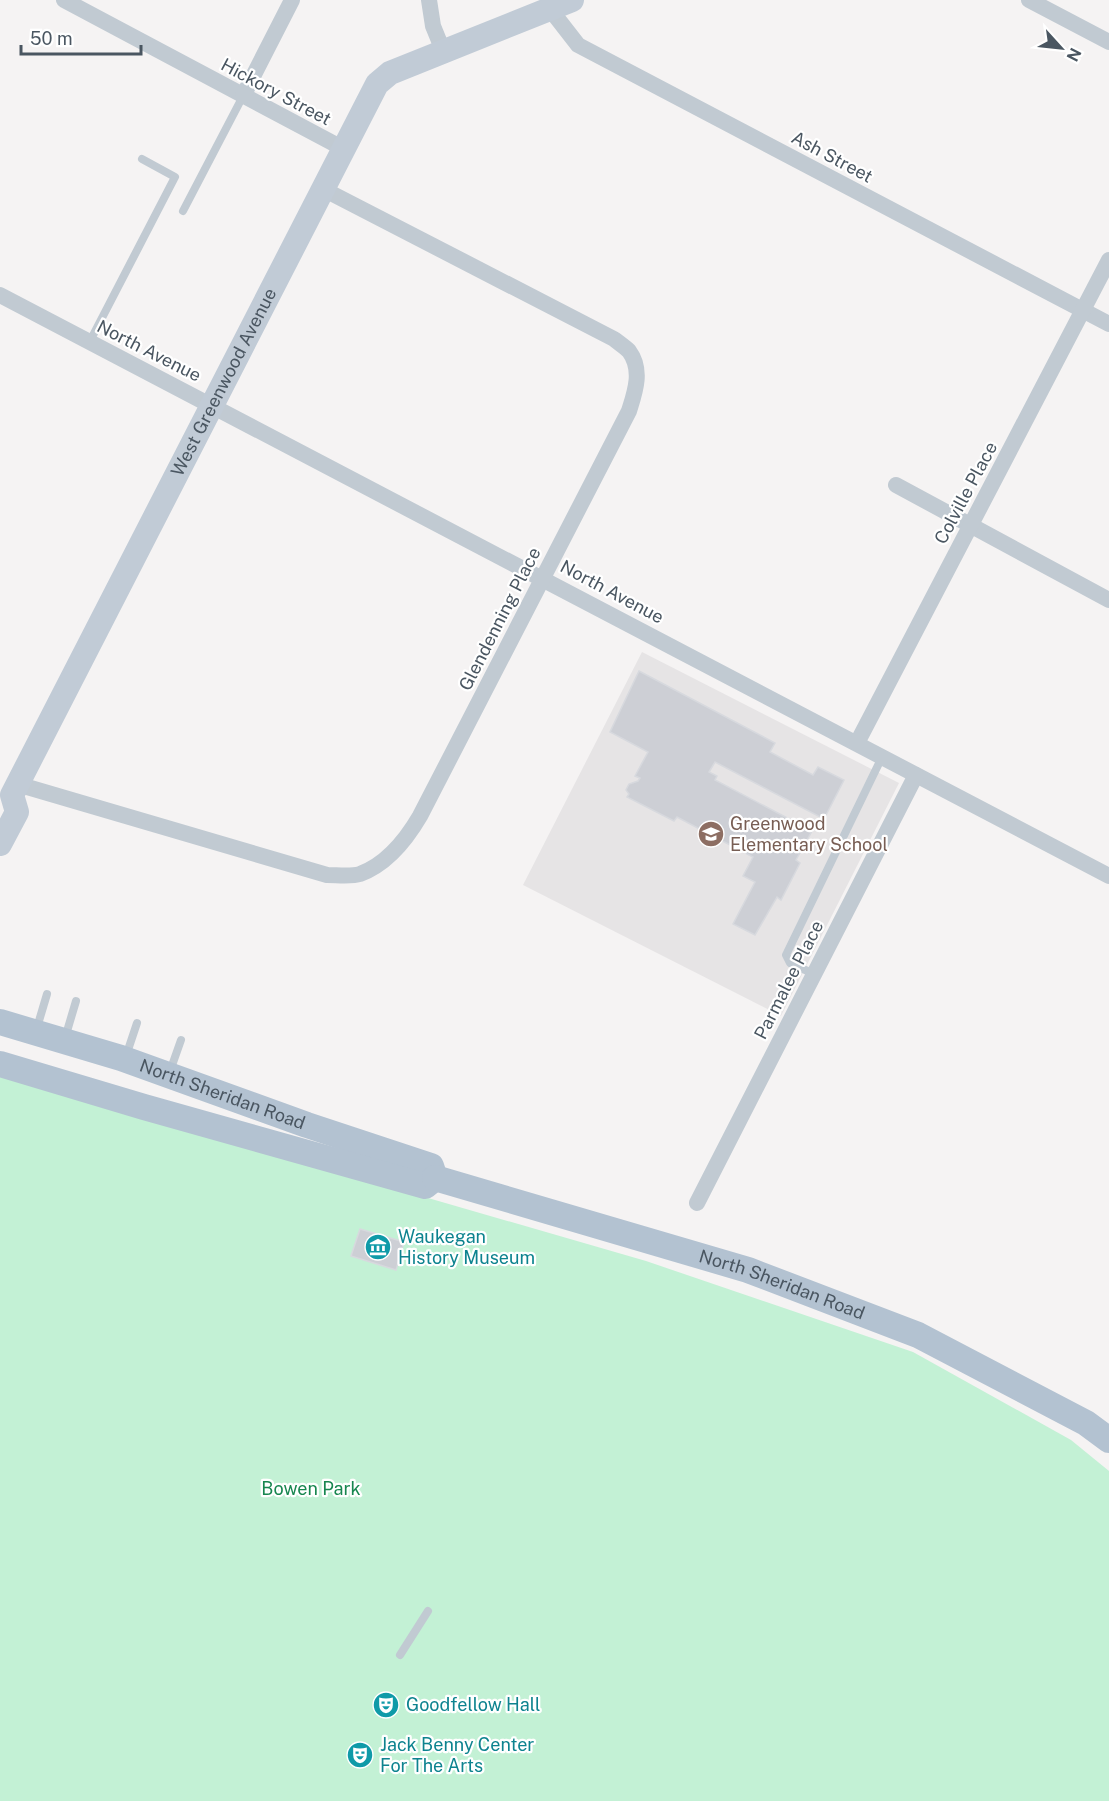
<svg xmlns="http://www.w3.org/2000/svg" width="1109" height="1801" viewBox="0 0 1109 1801" font-family="'Public Sans',sans-serif">
	<style>
		.education { fill: #e6e4e5 }
		.green { fill: #c3f1d5 }
		.building { fill: #cdcfd5; stroke: #d7d9de; stroke-width: 1.5 }
		.lines { fill: none; stroke-linecap: round; stroke-linejoin: round }
		.lane { stroke: #c1cad2; stroke-width: 8 }
		.street { stroke: #c1cad2; stroke-width: 16 }
		.secondary { stroke: #c1cbd6; stroke-width: 24 }
		.primary { stroke: #b3c2d1; stroke-width: 26 }
		.labels { text-anchor: middle; stroke-width: 4.5; stroke-linejoin: round; paint-order: stroke }
		.street-label { font-size: 18px; fill: #4a5661; stroke: #fff }
		.education-label { font-size: 18px; fill: #785e54; stroke: #fff; text-anchor: start }
		.culture-label { font-size: 18px; fill: #0d838f; stroke: #fff; text-anchor: start }
		.park-label { font-size: 18px; fill: #17864f; stroke: #fff }
	</style>
	<rect width="100%" height="100%" fill="#f5f3f3"/>
	<path class="education" d="M642,652L899,783L781,1016L523,885Z"/>
	<path class="green" d="M0,1074L646,1261L913,1352L1071,1440L1109,1471V1801H0Z"/>
	<g class="building">
		<path d="M639,671L775,743L770,752L813,775L818,767L844,780L824,819L715,762L709,772L717,776L715,780L812,831L796,860L800,863L781,900L777,897L755,935L733,924L755,882L743,876L753,857L677,817L674,821L627,797L629,794L626,790L629,784L638,781L640,778L635,776L648,752L610,732Z"/>
		<path d="M360,1229L404,1242L396,1270L351,1256Z"/>
	</g>
	<g class="lines">
		<g class="lane">
			<path d="M183,211L243,96"/>
			<path d="M89,343L175,177L142,159"/>
			<path d="M814,974L790,963L786,955L882,757"/>
			<path d="M36,1031L47,994"/>
			<path d="M65,1038L76,1001"/>
			<path d="M126,1056L137,1023"/>
			<path d="M169,1074L181,1040"/>
			<path d="M400,1655L428,1611"/>
		</g>
		<g class="street">
			<path d="M64,0L344,149"/>
			<path d="M429,0L433,26L444,53"/>
			<path d="M1029,0L1109,42"/>
			<path d="M550,9L578,45L1109,324"/>
			<path d="M243,96L292,0"/>
			<path d="M0,295L1109,876"/>
			<path d="M896,485L1109,600"/>
			<path d="M857,743L1109,260"/>
			<path d="M17,784L327,875C337,875 351,877 360,874C387,864 406,840 420,816L629,411C635,392 643,370 629,351C625,347 619,343 614,339L323,189"/>
			<path d="M697,1203L916,775"/>
		</g>
		<path class="secondary" id="s1" d="M0,844L17,812L12,795L377,84L390,73L572,0"/>
		<g class="primary">
			<path id="s2" d="M0,1022L121,1058L307,1125L431,1166L435,1178"/>
			<path d="M0,1064L144,1107L425,1186L435,1178"/>
			<path id="s3" d="M435,1178L748,1270L918,1335L1086,1423L1109,1440"/>
		</g>
	</g>
	<defs>
		<symbol id="school-disc" viewBox="-11 -11 22 22"><circle r="9.5" fill="#8d6e63" stroke="#fff"/><path d="M0-5L7-2L0 1L-7-2ZM-4 1L0 2.5L4 1V4Q0 6-4 4Z" fill="#fff"/></symbol>
		<symbol id="museum-disc" viewBox="-11 -11 22 22"><circle r="9.5" fill="#0f9aa8" stroke="#fff"/><path d="M0-6L6-3V-2H-6V-3ZM-5-1h2V3h-2ZM-1-1h2V3h-2ZM3-1h2V3H3ZM-6 4H6V6H-6Z" fill="#fff"/></symbol>
		<symbol id="theatre-disc" viewBox="-11 -11 22 22"><circle r="9.5" fill="#0f9aa8" stroke="#fff"/><path d="M-5-5.5Q0-4 5-5.5V0Q5 5 0 6Q-5 5-5 0ZM-3.3-2.5H-1v1.5H-3.3ZM1-2.5H3.3v1.5H1ZM-2.8 1Q0 5.5 2.8 1Z" fill="#fff"/></symbol>
	</defs>
	<g fill-rule="evenodd">
		<use href="#school-disc" x="696" y="819" width="30" height="30"/>
		<use href="#museum-disc" x="363" y="1232" width="30" height="30"/>
		<use href="#theatre-disc" x="371" y="1690" width="30" height="30"/>
		<use href="#theatre-disc" x="345" y="1740" width="30" height="30"/>
	</g>
	<g class="labels">
		<g class="street-label">
			<text transform="translate(276 92) rotate(28)" y="6">Hickory Street</text>
			<text transform="translate(832 157) rotate(28)" y="6">Ash Street</text>
			<text transform="translate(149 351) rotate(27)" y="6">North Avenue</text>
			<text dy="6" stroke="none"><textPath href="#s1" startOffset="518">West Greenwood Avenue</textPath></text>
			<text transform="translate(966 493) rotate(-62)" y="6">Colville Place</text>
			<text transform="translate(612 592) rotate(28)" y="6">North Avenue</text>
			<text transform="translate(500 619) rotate(-63)" y="6">Glendenning Place</text>
			<text transform="translate(789 980) rotate(-63)" y="6">Parmalee Place</text>
			<text dy="6" stroke="none"><textPath href="#s2" startOffset="234">North Sheridan Road</textPath></text>
			<text dy="6" stroke="none"><textPath href="#s3" startOffset="363">North Sheridan Road</textPath></text>
		</g>
		<g class="education-label">
			<text x="730" y="830">Greenwood<tspan x="730" dy="21">Elementary School</tspan></text>
		</g>
		<g class="culture-label">
			<text x="398" y="1243">Waukegan<tspan x="398" dy="21">History Museum</tspan></text>
			<text x="406" y="1711">Goodfellow Hall</text>
			<text x="380" y="1751">Jack Benny Center<tspan x="380" dy="21">For The Arts</tspan></text>
		</g>
		<g class="park-label">
			<text x="311" y="1495">Bowen Park</text>
		</g>
	</g>
	<g transform="translate(1061 48) rotate(117)" stroke="#ffffff" stroke-width="4.5" paint-order="stroke">
	<path d="M0-4.5L10 22L0 15L-10 22Z" fill="#4a5661"/>
	<text y="-9" font-size="16" font-weight="bold" text-anchor="middle" fill="#4a5661">N</text>
	</g>
	<path d="M21 45v9h120v-9" fill="none" stroke="#4a5661" stroke-width="3"/>
	<text x="30" y="45" font-size="18" fill="#4a5661" stroke="#ffffff" stroke-width="4.5" paint-order="stroke">50 m</text>
</svg>
